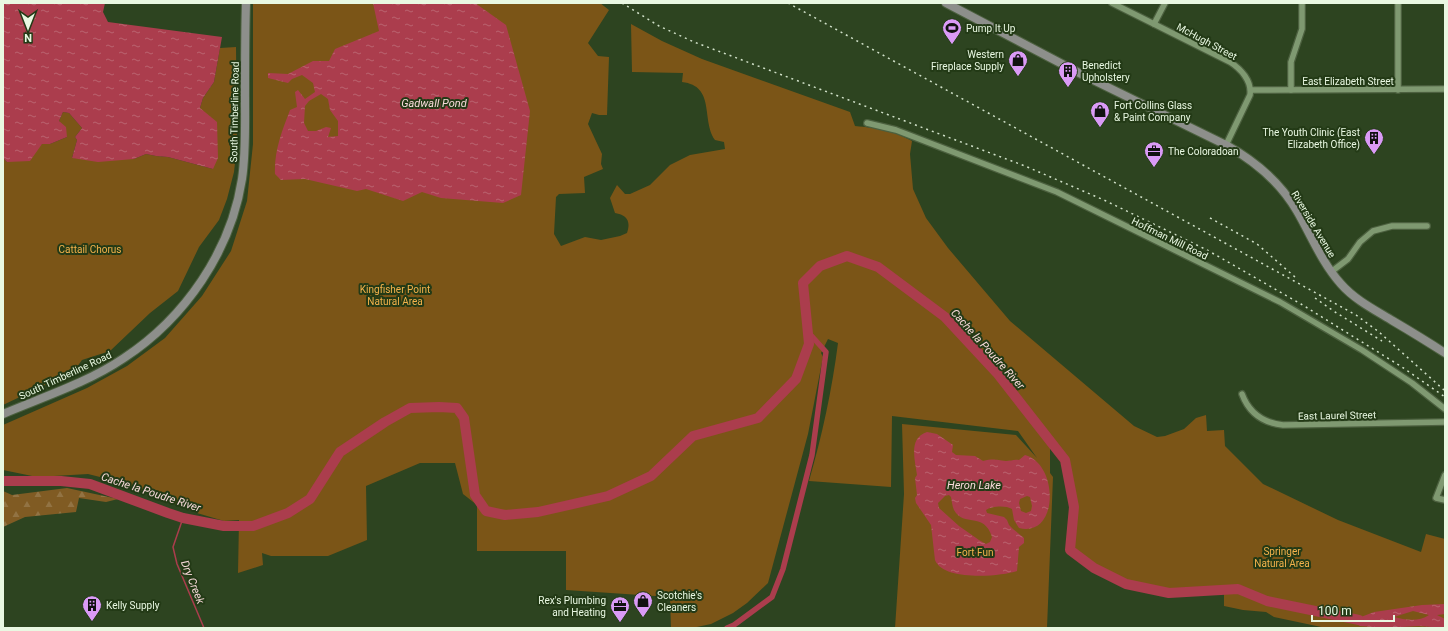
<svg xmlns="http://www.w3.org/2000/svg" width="1448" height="631" viewBox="0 0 1448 631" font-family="Roboto,sans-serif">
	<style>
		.forest { fill: url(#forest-firs) }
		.park { fill: #7b5517 }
		.water { fill: url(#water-ripples); fill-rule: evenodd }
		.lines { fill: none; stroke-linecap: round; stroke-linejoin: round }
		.stream { stroke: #ab3d4d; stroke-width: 1.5 }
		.canal { stroke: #ab3d4d; stroke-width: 5.5 }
		.river { stroke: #ab3d4d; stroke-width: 10 }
		.minor-casing { stroke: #4c603f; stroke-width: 8 }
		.secondary-casing { stroke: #4c603f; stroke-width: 10 }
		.minor { stroke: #7f9971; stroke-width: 5.5 }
		.secondary { stroke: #8d8f8b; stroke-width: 8 }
		.rail { stroke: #d1e1c9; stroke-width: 1.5; stroke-dasharray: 2 4; stroke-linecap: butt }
		.labels { text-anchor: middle; stroke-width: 4; stroke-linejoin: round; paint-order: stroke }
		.poi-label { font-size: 10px; fill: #e9f8e2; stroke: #233a16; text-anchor: start }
		.street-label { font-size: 10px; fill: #e9f8e2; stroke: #233a16 }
		.park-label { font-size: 10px; fill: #f4b24c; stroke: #233a16 }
		.water-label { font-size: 11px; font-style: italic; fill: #f9dadb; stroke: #233a16 }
	</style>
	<defs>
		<pattern id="forest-firs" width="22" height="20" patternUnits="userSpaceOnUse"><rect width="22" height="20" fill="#805b23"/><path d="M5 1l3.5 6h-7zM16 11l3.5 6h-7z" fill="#927343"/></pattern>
		<pattern id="water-ripples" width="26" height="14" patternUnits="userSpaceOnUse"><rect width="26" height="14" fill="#ab3d4d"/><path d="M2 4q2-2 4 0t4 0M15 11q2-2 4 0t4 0" fill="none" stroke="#ba636f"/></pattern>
	</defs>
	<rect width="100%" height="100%" fill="#2d4420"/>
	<path class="forest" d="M67,488L118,499L106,502L79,498L76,512L25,517L3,527V491L12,495Z"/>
	<g class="park">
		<path d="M253,3H600L609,10L588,43L598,56L609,57L607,115H599L592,113L588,124L602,154L601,164L603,169L584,177L585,193L559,194L556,197L554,234L561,246L585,237L601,240L620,236L627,233C631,221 627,215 615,213L610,198L617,185L625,194H630L650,185L670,165L690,155L725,149L724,142L715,140C701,120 716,86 682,82L683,73L632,72L631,24L662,41L702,59L850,112L855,126C878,128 891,130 912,141L910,154L913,189L926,218L948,248L1010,321L1134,426L1157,437L1165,436L1184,429L1196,418L1206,415L1207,431L1224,430L1225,446L1263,484L1338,520L1421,552L1426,534L1445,539V628H1326L1274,617L1266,612L1243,610L1224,606V590L1169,593L1126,584L1094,568L1070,550L1074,507L1065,460L1050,441V473L1053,477L1047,628H895L904,494L902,424L1016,435L1037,458L1018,431L892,416L891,487L809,481C822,436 832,390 838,343L828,339L821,353L823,357L808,434L768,583L747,603L733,613L711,624L692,628H671L670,597L566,590V551H477V505L463,494L455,463H420L366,486L367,540L328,556H271L262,553L263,565L238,573L239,520L224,521L197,513L120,482L88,474L37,477L3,470V425L87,388L127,366L165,338L202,296L231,251L247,201L253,144Z"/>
		<path d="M236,47L237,145L234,172L227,199L219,220L199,247L178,291L150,313L110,351L82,360L71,375L48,381L45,385L3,405V158L7,162L42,144H50L67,137L59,121L63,112L69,113L82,128L75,137L77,140L72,158L134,159L146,154L156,156L168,157L213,169L200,108L203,98L214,82L220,48Z"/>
	</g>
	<g class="water">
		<path d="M3,3H105L103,12L108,22L222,37L214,82L203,98L200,108L217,122L218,158L213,169L168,157L156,156L146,154L134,159L98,162L72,158L77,140L75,137L82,128L69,113L63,112L59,121L66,127L67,137L50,144H42L30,161L7,162L3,158Z"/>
		<path d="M373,3H475L506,25L530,111L521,195L503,203L441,198L422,192L403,201L366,189L357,191L305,179L281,180L275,174C274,151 282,131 290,110L297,107L295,92L298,90L305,99L315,92L313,83L302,75L292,79L288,83L268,78V73L288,74L313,61H329L335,49L379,31ZM321,94L328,99L330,110L338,121V136L328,137L331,128L326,127L316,131H308L304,123L305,106L309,101Z"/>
		<path d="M927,432L937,434L953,445L952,452L956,455L975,456L983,461C994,458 996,460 1006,461C1011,461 1014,459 1019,460L1025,455C1059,464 1059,538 1019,528L1014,520L1012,509C1006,505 991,506 986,510L987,513L1004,517L1007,520L1009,525L1013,529L1024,538V543L1019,547L1017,571C999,577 943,581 935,560L931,525L916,503L915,498L917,495L915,478L917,475C915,460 908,438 927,432ZM949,495L951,497C952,501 952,506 954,510C964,528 984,511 992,537L990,542L986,544L979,540L959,526L939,508L938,503L945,496ZM1027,496L1030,497L1032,506L1031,511L1026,513L1021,511L1019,503L1020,499Z"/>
		<path d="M1445,604V614L1437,615L1445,619V628L1419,626L1385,628L1360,626L1344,617H1361L1374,612L1422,605ZM1413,611L1429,615C1419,622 1405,620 1394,617Z"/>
	</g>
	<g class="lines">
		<path class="stream" d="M183,518L173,547L177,564L204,628"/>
		<path class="canal" d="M727,628L734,625L772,597L783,569L812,455L826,352L808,332"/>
		<path class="river" d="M3,481H61L90,484L168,513L183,518L224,526H253L288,513L310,499L340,452L385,422L410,408L439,407L457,408L464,418L475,495L486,511L505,515L538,512L608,496L651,476L693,436L758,418L796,379L809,344L803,283L820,266L847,256L878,267L945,317L997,373L1065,460L1074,507L1070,550L1094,568L1126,584L1169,593L1238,589L1267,601L1359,620"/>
		<defs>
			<g id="minor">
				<path d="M1112,3L1230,62C1241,69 1252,81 1250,95L1226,145"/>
				<path d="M1154,24L1165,3"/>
				<path d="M1251,90L1445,89"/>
				<path d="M1291,90V62L1302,29V3"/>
				<path d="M1398,90V3"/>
				<path d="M867,123L896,130L1057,192L1280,302L1362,350L1412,383L1445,409"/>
				<path d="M1331,272L1348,259L1360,242L1373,231L1392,226H1427"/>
				<path d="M1242,394C1249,413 1264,423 1283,425L1445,422"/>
				<path d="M1445,475L1436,498L1445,500"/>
			</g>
			<g id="secondary">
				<path d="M946,3L1085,76L1226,145C1255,161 1280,182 1297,211C1311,235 1322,263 1341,284C1355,300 1375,310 1393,321C1410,331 1428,342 1445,353"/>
				<path d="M3,414C43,397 87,383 124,358C185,318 231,251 242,179C246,152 245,124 245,97C245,66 245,34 246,3"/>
			</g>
		</defs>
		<use href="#minor" class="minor-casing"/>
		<use href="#secondary" class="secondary-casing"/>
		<use href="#minor" class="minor"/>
		<use href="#secondary" class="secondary"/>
		<g class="rail">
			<path d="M622,3L659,26L694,42L1025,166L1104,200L1207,250L1301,304L1402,367L1445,397"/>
			<path d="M788,3L1356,315L1379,332L1444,390"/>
			<path d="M1210,218L1257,244L1295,277"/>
			<path d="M1315,298L1335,312L1382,341"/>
		</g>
	</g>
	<defs>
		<symbol id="stadium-pin" viewBox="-11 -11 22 30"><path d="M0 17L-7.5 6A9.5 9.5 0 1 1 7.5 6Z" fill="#da9af6" stroke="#233a16"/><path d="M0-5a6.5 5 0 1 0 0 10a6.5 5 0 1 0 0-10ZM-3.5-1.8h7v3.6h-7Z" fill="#111"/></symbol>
		<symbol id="shop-pin" viewBox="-11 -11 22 30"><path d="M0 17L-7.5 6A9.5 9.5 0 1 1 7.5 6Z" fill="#da9af6" stroke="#233a16"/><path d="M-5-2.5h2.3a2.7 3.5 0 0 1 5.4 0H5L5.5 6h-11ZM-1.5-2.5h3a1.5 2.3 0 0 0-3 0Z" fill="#111"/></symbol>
		<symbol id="building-pin" viewBox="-11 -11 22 30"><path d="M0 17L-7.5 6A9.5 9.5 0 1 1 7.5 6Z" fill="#da9af6" stroke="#233a16"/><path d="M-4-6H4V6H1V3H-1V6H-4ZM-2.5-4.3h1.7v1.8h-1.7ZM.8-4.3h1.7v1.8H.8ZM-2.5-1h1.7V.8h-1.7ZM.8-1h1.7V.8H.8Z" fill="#111"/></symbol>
		<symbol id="office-pin" viewBox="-11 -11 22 30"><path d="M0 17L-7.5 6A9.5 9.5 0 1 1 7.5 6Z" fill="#da9af6" stroke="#233a16"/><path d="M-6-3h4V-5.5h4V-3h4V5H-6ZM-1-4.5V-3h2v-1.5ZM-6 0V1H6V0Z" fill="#111"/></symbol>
	</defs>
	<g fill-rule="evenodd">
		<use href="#stadium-pin" x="941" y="17" width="22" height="30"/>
		<use href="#shop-pin" x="1007" y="49" width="22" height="30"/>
		<use href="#building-pin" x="1057" y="60" width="22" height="30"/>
		<use href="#shop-pin" x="1089" y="100" width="22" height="30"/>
		<use href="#building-pin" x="1363" y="127" width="22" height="30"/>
		<use href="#office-pin" x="1143" y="140" width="22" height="30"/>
		<use href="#shop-pin" x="632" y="590" width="22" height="30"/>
		<use href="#building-pin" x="81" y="594" width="22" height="30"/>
		<use href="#office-pin" x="609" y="595" width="22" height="30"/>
	</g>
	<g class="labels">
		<g class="poi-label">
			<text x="966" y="32">Pump It Up</text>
			<text x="1004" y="58" text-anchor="end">Western<tspan x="1004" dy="12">Fireplace Supply</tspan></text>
			<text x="1082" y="69">Benedict<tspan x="1082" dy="12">Upholstery</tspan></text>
			<text x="1114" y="109">Fort Collins Glass<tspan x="1114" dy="12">&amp; Paint Company</tspan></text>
			<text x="1360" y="136" text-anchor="end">The Youth Clinic (East<tspan x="1360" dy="12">Elizabeth Office)</tspan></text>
			<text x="1168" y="155">The Coloradoan</text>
			<text x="657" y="599">Scotchie's<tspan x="657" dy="12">Cleaners</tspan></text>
			<text x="606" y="604" text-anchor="end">Rex's Plumbing<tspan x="606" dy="12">and Heating</tspan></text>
			<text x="106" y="609">Kelly Supply</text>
		</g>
		<g class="street-label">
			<text transform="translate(1207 41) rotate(28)" y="4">McHugh Street</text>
			<text x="1348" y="85">East Elizabeth Street</text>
			<text transform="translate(234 112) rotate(-89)" y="4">South Timberline Road</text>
			<text transform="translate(1314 224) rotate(59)" y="4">Riverside Avenue</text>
			<text transform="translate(1170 238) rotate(26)" y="4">Hoffman Mill Road</text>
			<text transform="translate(65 375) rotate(-25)" y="4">South Timberline Road</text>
			<text transform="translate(1337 415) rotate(-1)" y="4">East Laurel Street</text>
		</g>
		<g class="park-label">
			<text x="90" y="253">Cattail Chorus</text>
			<text x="395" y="293">Kingfisher Point<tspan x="395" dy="12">Natural Area</tspan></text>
			<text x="1282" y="555">Springer<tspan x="1282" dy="12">Natural Area</tspan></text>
			<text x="975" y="556">Fort Fun</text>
		</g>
		<g class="water-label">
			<text x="434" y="107">Gadwall Pond</text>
			<text transform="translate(988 349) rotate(48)" y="4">Cache la Poudre River</text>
			<text x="974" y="489">Heron Lake</text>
			<text transform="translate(151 492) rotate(18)" y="4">Cache la Poudre River</text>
			<text transform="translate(193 582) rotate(68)" y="4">Dry Creek</text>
		</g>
	</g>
	<rect width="1448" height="631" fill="none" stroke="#e9f8e2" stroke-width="8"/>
	<g transform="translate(28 28) rotate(180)" stroke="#233a16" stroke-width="3" paint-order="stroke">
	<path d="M0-3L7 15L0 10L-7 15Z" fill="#e9f8e2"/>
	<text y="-6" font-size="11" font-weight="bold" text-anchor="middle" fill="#e9f8e2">N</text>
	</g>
	<path d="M1312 615v6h82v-6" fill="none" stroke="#e9f8e2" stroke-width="2"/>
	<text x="1318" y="615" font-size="12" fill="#e9f8e2" stroke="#233a16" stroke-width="3" paint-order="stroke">100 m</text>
</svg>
